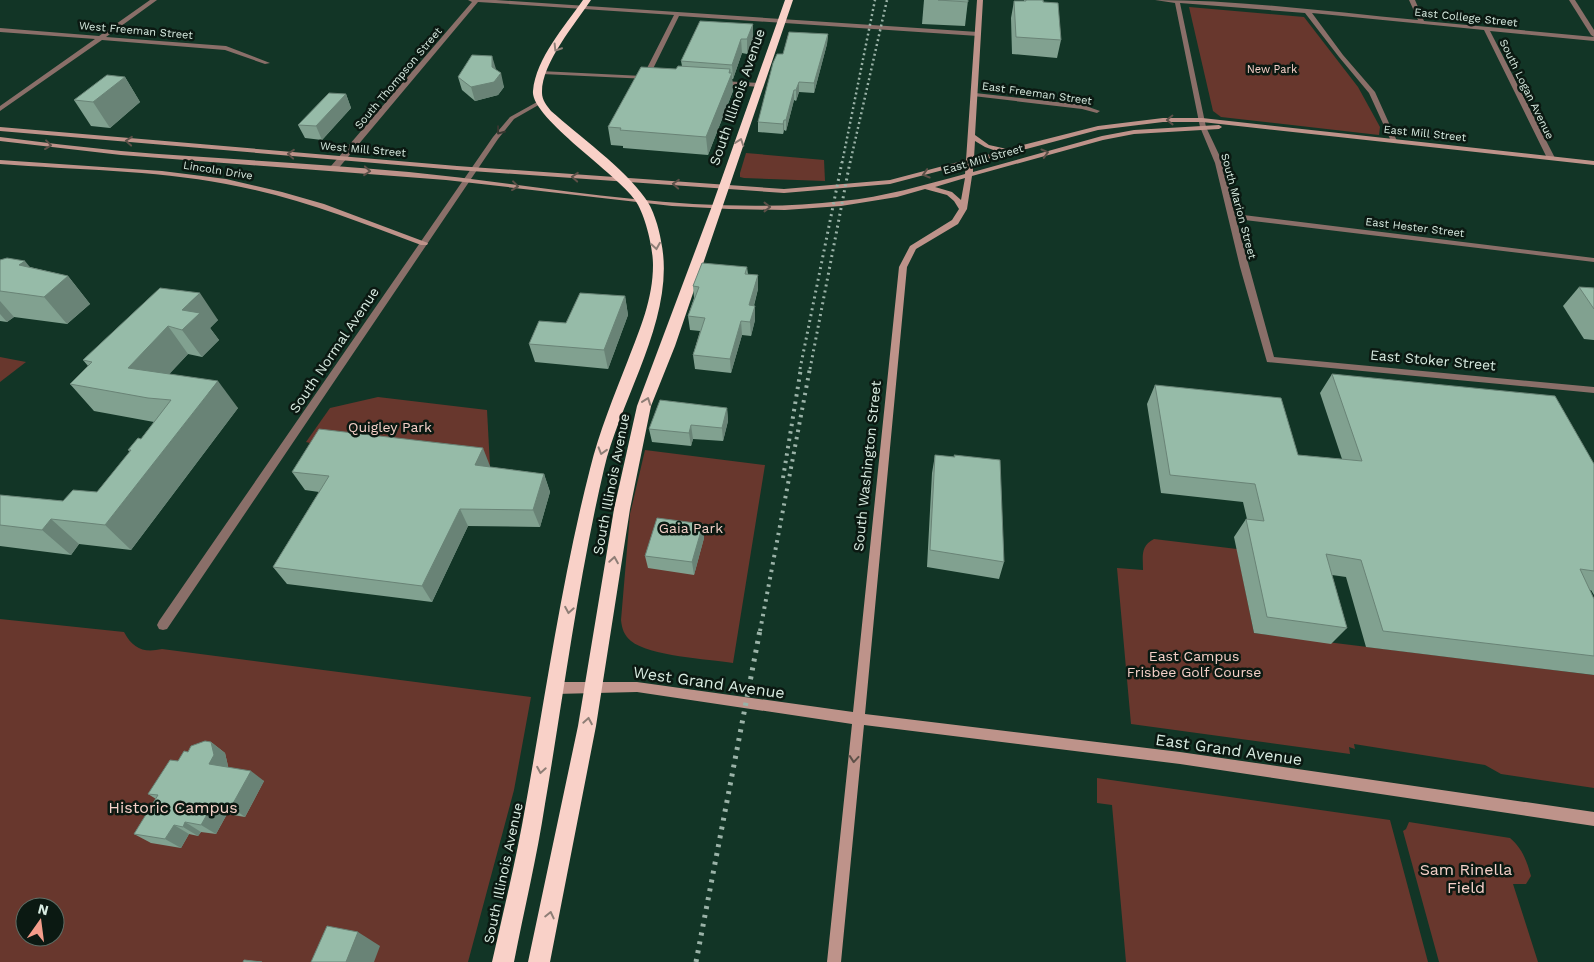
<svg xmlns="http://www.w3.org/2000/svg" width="1594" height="962" viewBox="0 0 1594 962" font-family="'Work Sans',sans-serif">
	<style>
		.green { fill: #68372d; fill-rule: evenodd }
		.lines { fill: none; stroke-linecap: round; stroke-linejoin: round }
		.street { fill: #8a6f69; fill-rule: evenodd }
		.secondary { fill: #be938a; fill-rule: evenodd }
		.highway { fill: #f9d1c8; fill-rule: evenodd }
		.rail-far3 { stroke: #9bb3a8; stroke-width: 2.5; stroke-dasharray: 2 3; stroke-linecap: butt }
		.rail-far2 { stroke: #9bb3a8; stroke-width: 3; stroke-dasharray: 2 4; stroke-linecap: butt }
		.rail-far1 { stroke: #9bb3a8; stroke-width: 4; stroke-dasharray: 2.5 5; stroke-linecap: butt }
		.rail { stroke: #9bb3a8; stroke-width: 5; stroke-dasharray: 3 6; stroke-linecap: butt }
		.wall { fill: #81a190 }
		.shaded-wall { fill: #698376 }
		.building { fill: #96bba8; stroke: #698376 }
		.oneway { stroke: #8e7e76 }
		.oneway2 { stroke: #5c5048 }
		.oneway3 { stroke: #373730 }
		.labels { text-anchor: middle; stroke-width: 5; stroke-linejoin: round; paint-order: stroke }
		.far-street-label { font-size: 11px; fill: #d8ebe1; stroke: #0b1912 }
		.far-park-label { font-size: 11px; fill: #f5d0c8; stroke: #0b1912 }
		.street-label { font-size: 14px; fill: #d8ebe1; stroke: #0b1912 }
		.park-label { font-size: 14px; fill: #f5d0c8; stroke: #0b1912 }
		.near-street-label { font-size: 16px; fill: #d8ebe1; stroke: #0b1912 }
		.near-park-label { font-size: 16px; fill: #f5d0c8; stroke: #0b1912 }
	</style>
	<rect width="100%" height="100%" fill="#123526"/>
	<g class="green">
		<path d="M1189,7L1304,17L1358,87L1380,127L1379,135L1221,117L1213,111Z"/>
		<path d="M746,153L824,160L825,181L744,178L740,177V173Z"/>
		<path d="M0,357L26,362L0,382Z"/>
		<path d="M378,397L487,410L490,466L330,448L306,442L330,408Z"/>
		<path d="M645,450L765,465L733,663C708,659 649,656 631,641C624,635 622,629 621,620L630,514Z"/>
		<path d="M1154,539L1237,549L1254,633L1594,675V788L1501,774L1485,765L1354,744L1355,749L1349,747L1350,754L1131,724L1117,568L1143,570C1143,557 1140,546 1154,539Z"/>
		<path d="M0,619L124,632C133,649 144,653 162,649L531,697L514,790L468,962H0ZM25,907H55V937H25Z"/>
		<path d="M1097,778L1390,820L1428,962H1126L1112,805L1097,803Z"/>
		<path d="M1409,822L1510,838C1522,848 1527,861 1531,876L1526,884H1513L1538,962H1439L1403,831L1406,829Z"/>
	</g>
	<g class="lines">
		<g class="street">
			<path d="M150,0H157L106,37L226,46L270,63L265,64L225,50L102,40L0,111V106L95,39L0,32V28L99,36Z"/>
			<path d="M468,0H496L978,32L981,34L978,36L679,16L648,79L542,74L539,72L540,71L643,76L674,15L478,2L337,170H331V166L472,2Z"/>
			<path d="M1155,0C1242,0 1331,12 1418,20L1409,0H1415L1424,21L1594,37V41L1490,31L1555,158L1551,160L1547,158L1484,30L1312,13L1343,55L1375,92L1397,141L1394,143L1391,141L1369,93L1339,57L1305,13L1180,3L1206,127L1223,163L1235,214L1594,258V262L1236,219L1274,357L1594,387V393L1267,362L1240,267L1215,163L1200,127L1175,3Z"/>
			<path d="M1569,0H1575L1594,30V37L1591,35Z"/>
			<path d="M721,81L760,83L763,85L760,87L719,84V82Z"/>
			<path d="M975,93L1083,105L1100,111L1097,113L1082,109L973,96V94Z"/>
			<path d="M537,102L542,103L514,119L498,139L167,629L163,630L159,629L157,625L159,621L493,137L510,117Z"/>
		</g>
		<g class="secondary">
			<path d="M977,0H983L975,135L989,145L1007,149L1098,126L1163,118H1202L1594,161V165L1202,122H1163L1098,130L973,163V172L1102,136L1134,130L1219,125L1222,127L1219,129L1134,134L1103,140L972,176L967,209L958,224L916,249L907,267L865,714L1180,752L1594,812V826L1180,764L864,725L841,962H827L852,724L637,692L555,694L551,692L549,688L551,684L555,682H637L853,712L899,267L910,246L952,220L959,209L954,201L947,195L925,189L897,197L841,206L785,210L729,209L672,206L446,180L121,155L0,141V137C40,142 81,147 121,151C217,159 313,163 409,172C551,186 699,218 842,201C884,197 924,185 965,174L966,164L890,184L784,193L457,170L0,131V127L457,166L784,189L890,180L966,160ZM975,141L985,147L999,152L974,158ZM965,178L961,200L952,192L935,187Z"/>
			<path d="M0,160L162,171L226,179L282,192L324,204L428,243L427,245H421C357,221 294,196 226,184C152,170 75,170 0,164Z"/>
		</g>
		<g class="highway">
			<path d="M583,0H591C575,24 541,64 542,93C542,100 547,106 551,111C578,135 625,169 645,198C653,208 659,228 661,241C677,315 621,397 604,469C578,580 564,693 545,804C537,857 524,910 514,962H492C504,909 517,856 526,803C546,692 562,578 590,469C599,432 614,396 628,360C640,329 653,299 653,265C653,247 645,214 635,200C617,174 530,117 533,91C536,58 565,26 583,0Z"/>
			<path d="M785,0H793L675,346L651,406L630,509L596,726L550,962H528L578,726L614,509L637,406L712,206Z"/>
		</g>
		<g class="rail-far3">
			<path d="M842,163L875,0"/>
			<path d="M850,163L887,0"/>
		</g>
		<g class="rail-far2">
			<path d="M800,369L842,162"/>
			<path d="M810,369L850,162"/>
		</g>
		<g class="rail-far1">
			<path d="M783,478L801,368"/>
			<path d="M760,631L810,368"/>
		</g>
		<path class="rail" d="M696,962L760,630"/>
	</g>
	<g class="wall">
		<path d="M924,0H968L965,26L922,24Z"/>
		<path d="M1024,0H1043L1061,40L1057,58L1012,54L1011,18L1014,1H1024Z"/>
		<path d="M753,24V39L747,54L742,53L733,79H732L733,91L708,155L623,148V146L611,145L608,127L676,69L682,66L681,61Z"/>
		<path d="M828,34L827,44L814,93L799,92L796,101L794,100L786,131L784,130L783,134L758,132V122L783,54Z"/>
		<path d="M496,70L504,87L498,95L475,101L462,90L458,77Z"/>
		<path d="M125,77L140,102L110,128L91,126L74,100Z"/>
		<path d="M346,94L351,108L322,140L305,138L298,125Z"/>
		<path d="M0,260L68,276L90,304L67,324L14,317L7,322L0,321Z"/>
		<path d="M747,267L748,274L758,289L754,306L755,320L751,336L742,335L731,373L695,369L693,355L700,331L690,330L688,316L694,298L693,286Z"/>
		<path d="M1579,287L1594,288V340L1584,339L1563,306Z"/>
		<path d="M160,288L218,320L210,328L219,340L202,357L188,354L169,374L238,408L131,550L79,544L71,555L0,546V495L63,501L97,492L130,452L128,450L141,439L154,422L94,411L70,384L88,366L83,360Z"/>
		<path d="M625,296L628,315L608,369L535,362L529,344L566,323Z"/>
		<path d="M1332,374L1594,464V595L1591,590H1590L1594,599V675L1366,647L1346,577L1332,575L1347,628L1331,644L1254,633L1234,537L1246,519H1247L1243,502L1161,493L1147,404L1155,385L1298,455L1342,459L1320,393Z"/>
		<path d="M727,408L728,421L723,441L693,439L691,446L652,442L649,429Z"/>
		<path d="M935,455L954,457V455L1004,562L999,579L927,567L932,473Z"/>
		<path d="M490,466V467L544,474L550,492L540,527L468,526L432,602L287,584L273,567L319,492L305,490L292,472Z"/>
		<path d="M703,524L704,538L694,575L648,568L645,556Z"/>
		<path d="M211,742L225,753L228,766V767L264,781L245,817L227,814L216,834L201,832L198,836L189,834L181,848L151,843L134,834L156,799L148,794L178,761Z"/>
	</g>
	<g class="shaded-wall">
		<path d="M753,24V39L747,54V39Z"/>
		<path d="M828,34L827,44L814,93V83Z"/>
		<path d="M741,39L742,53L733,79L732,65Z"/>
		<path d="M492,56L496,69V80L501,73L504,87L498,95L475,101L471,87L492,67Z"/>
		<path d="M730,69L731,76L732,73L733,91L708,155L706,137Z"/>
		<path d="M125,77L140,102L110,128L93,102Z"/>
		<path d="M799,82V92L796,101V90Z"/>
		<path d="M794,90V100L786,131V120Z"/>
		<path d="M346,94L351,108L322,140L316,126Z"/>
		<path d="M784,120V130L783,134V124Z"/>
		<path d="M25,261L47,288L19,265Z"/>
		<path d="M758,275V289L750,319L749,305Z"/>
		<path d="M68,276L90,304L67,324L44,297Z"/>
		<path d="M200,293L218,320L210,328L219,340L202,357L182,330V310Z"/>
		<path d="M625,296L628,315L608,369L604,350Z"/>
		<path d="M0,301L14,317L7,322L0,314Z"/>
		<path d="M755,306V320L751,336L750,322Z"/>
		<path d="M741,321L742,335L731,373L730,359Z"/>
		<path d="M168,326L188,354L150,395L128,368Z"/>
		<path d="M218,381L238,408L131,550L105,525Z"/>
		<path d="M727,408L728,421L723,441L722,428Z"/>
		<path d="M691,425L693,439L691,446L689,433Z"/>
		<path d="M483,448L490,466L483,483L475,465Z"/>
		<path d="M544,474L550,492L540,527L533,510Z"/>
		<path d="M460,509L468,526L432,602L422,586Z"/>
		<path d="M51,519L79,544L71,555L42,530Z"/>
		<path d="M703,524L704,538L694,575L692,562Z"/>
		<path d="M211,742L225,753L228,766L223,774L209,764Z"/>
		<path d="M251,771L264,781L245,817L231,807Z"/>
		<path d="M213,804L227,814L216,834L201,825Z"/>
		<path d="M185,822L201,832L198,836L183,827Z"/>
		<path d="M174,825L189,834L181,848L165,839Z"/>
		<path d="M358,932L380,946L374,962H346Z"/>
	</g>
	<g class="building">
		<path d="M938,0H968V2Z"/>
		<path d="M1026,0H1043V2L1058,3L1061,40L1016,37L1014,1H1026Z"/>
		<path d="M700,21L753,24L747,39H741L732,65L681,61Z"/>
		<path d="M789,32L828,34L814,83L799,82L796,90H794L786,120H784L783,124L758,122L773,63L777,54H783Z"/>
		<path d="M472,55L492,56V67L501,73L494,82L471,87L458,77Z"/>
		<path d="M678,66L730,69L729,73H732L706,137L620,130L621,128L608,127L641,67L676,69Z"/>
		<path d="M107,75L125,77L93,102L74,100Z"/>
		<path d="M329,93L346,94L316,126L298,125Z"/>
		<path d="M7,258L25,261L19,265L68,276L44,297L0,291V260Z"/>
		<path d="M702,263L747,267L745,274L758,275L749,305L755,306L750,322L741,321L730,359L693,355L705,318L688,316L699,287L693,286Z"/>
		<path d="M1579,287L1594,288V309Z"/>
		<path d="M160,288L200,293L182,310L200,313L182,330L168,326L128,368L218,381L105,525L51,519L42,530L0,525V495L63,501L73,490L97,492L131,450H128L138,438L141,439L171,400L148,398L70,384L92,362L83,360Z"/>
		<path d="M580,293L625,296L604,350L529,344L539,321L566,323Z"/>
		<path d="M1332,374L1555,396L1594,464V571L1580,569L1594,599V656L1383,631L1361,560L1326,554L1347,628L1267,617L1246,519L1264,521L1255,484L1170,475L1155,385L1281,398L1298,455L1362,461Z"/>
		<path d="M660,400L727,408L722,428L691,425L689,433L649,429Z"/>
		<path d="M319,429L483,448L475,465L544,474L533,510L460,509L422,586L273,567L329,476L292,472Z"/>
		<path d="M935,455L955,457L954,455L1000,460L1004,562L930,550Z"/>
		<path d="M657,518L703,524L692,562L645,556Z"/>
		<path d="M205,741L211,742L214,755L209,764L251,771L231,807L213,804L201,825L185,822L183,827L174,825L165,839L134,834L158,795L148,794L170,760L178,761L184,751L188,752L191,746Z"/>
		<path d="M327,926L358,932L346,962H311Z"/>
		<path d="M244,960L262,962H243Z"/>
	</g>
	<defs><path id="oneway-chevron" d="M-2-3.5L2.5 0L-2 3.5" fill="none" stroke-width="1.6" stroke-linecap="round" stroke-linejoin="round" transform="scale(1.25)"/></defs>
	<g class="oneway">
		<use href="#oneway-chevron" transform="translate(557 48) rotate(122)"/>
		<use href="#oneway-chevron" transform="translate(740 142) rotate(-71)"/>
		<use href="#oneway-chevron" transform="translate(656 246) rotate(81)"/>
		<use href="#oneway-chevron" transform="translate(647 401) rotate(-70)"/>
		<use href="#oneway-chevron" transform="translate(602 451) rotate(107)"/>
		<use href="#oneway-chevron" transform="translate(614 560) rotate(-81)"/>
		<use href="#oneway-chevron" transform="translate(569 610) rotate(100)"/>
		<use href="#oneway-chevron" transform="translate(588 721) rotate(-80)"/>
		<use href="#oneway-chevron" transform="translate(541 770) rotate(100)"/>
		<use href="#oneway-chevron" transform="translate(550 915) rotate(-77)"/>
	</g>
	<g class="oneway2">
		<use href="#oneway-chevron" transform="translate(1170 120) rotate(179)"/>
		<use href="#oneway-chevron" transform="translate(129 141) rotate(-175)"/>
		<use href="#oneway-chevron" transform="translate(48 145) rotate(7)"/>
		<use href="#oneway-chevron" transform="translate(1045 153) rotate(-16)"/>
		<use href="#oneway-chevron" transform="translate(291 154) rotate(-175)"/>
		<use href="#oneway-chevron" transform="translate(367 171) rotate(5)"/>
		<use href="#oneway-chevron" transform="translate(926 174) rotate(164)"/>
		<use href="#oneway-chevron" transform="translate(575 177) rotate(-176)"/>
		<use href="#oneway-chevron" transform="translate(676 184) rotate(-176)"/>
		<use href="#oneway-chevron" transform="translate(515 186) rotate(7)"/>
		<use href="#oneway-chevron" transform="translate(767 207)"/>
		<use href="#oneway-chevron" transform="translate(854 759) rotate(95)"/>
	</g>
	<use class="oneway3" href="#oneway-chevron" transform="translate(500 131) rotate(127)"/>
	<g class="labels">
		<g class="far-street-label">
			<text transform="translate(1466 17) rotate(6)" y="4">East College Street</text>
			<text transform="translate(136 30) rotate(5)" y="4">West Freeman Street</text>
			<text transform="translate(398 78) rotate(-50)" y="4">South Thompson Street</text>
			<text transform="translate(1527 89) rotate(64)" y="4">South Logan Avenue</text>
			<text transform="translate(1037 93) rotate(8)" y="4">East Freeman Street</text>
			<text transform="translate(1425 133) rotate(6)" y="4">East Mill Street</text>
			<text transform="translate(363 149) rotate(5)" y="4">West Mill Street</text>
			<text transform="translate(983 159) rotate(-16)" y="4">East Mill Street</text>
			<text transform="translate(218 170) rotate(9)" y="4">Lincoln Drive</text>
			<text transform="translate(1239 206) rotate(75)" y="4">South Marion Street</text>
			<text transform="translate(1415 227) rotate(7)" y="4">East Hester Street</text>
		</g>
		<g class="far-park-label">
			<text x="1272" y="73">New Park</text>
		</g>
		<g class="street-label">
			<text transform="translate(737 97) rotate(-71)" y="5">South Illinois Avenue</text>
			<text transform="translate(334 350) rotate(-56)" y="5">South Normal Avenue</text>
			<text transform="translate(1433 360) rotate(5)" y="5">East Stoker Street</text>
			<text transform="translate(867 466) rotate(-84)" y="5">South Washington Street</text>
			<text transform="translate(611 484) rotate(-79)" y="5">South Illinois Avenue</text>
			<text transform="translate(503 873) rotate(-78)" y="5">South Illinois Avenue</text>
		</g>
		<g class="park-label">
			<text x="390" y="432">Quigley Park</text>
			<text x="691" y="533">Gaia Park</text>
			<text x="1194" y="661">East Campus<tspan x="1194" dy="16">Frisbee Golf Course</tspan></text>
		</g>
		<g class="near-street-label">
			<text transform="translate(709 682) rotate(8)" y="6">West Grand Avenue</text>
			<text transform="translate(1229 749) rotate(8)" y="6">East Grand Avenue</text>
		</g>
		<g class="near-park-label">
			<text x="173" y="813">Historic Campus</text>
			<text x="1466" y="875">Sam Rinella<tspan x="1466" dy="18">Field</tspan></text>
		</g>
	</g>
	<g transform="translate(40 922) rotate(14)"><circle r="24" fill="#0b1912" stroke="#5d6d65"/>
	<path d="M0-4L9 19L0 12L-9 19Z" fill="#f49d8b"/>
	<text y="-8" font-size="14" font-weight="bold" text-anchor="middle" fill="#d8ebe1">N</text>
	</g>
</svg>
